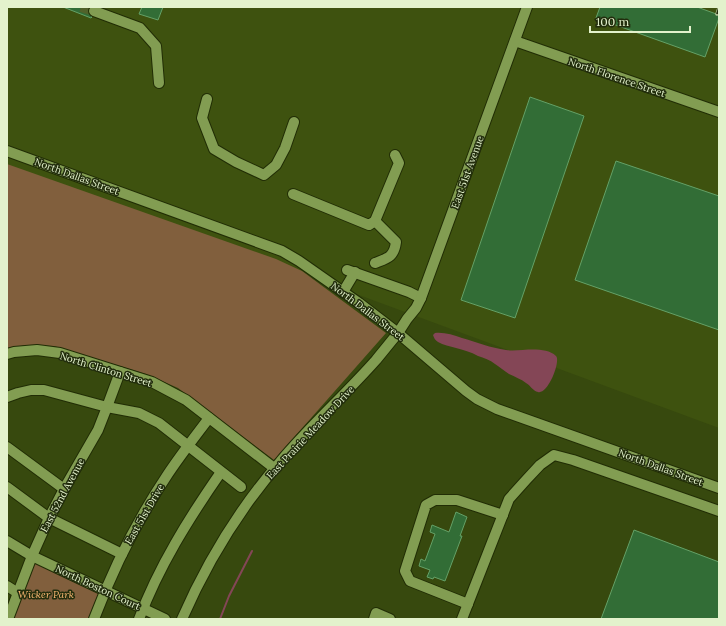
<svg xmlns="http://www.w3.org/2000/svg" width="726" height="626" viewBox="0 0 726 626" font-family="Lora,serif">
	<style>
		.built { fill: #3e520f }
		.green { fill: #815f3d }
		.water { fill: #844656 }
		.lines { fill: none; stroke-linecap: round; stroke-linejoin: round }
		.stream { stroke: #844656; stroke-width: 2 }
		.building { fill: #326d36; stroke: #64a167 }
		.minor-tunnel { stroke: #51622a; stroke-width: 10; stroke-dasharray: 10 5; stroke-linecap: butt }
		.minor-casing { stroke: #212d05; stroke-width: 12 }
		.minor { stroke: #829d52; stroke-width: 10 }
		.rail-casing { stroke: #b6c69a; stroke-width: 3.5 }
		.rail { stroke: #222d0d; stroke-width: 2; stroke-dasharray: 6; stroke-linecap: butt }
		.labels { text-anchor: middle; stroke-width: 3; stroke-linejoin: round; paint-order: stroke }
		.street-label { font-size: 10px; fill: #e3f2cc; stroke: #222d0d }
		.park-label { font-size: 10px; font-style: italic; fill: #fbb773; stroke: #222d0d }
	</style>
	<rect width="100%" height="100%" fill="#37490e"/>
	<path class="built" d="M7,7H719V428L7,165Z"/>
	<g class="green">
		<path d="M7,164L276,259L302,271L386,333L274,460L178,388L146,374L54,346L26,345L7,349Z"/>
		<path d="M33,559L99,592L89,619H12Z"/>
	</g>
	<path class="water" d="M435,333C444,332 453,335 462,338C476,342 491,348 506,350C520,352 544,345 556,356C561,361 548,395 538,392C533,391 530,385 526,383C521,379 515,377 509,374C504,371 500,367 495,364C490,360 484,358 478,356C471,352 463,350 456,348C450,346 443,345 438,342C435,340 434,338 433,335Z"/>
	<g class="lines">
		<path class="stream" d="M220,619L229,596L252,551"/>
	</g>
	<g class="building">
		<path d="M63,7H89L88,9V12L92,17L91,18Z"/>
		<path d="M142,7H163L158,20L139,14Z"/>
		<path d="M600,7H697L719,15V18L705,57L596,18Z"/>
		<path d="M530,97L584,116L515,318L461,300Z"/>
		<path d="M616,161L719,196V330L575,280Z"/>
		<path d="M456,512L467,517L460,536H462L445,581L434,577L433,579L427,577L430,570L419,566L421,559L425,561L435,534L430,532L432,525L449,532Z"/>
		<path d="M634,530L719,562V619H601Z"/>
	</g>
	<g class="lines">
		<path class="minor-tunnel" d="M81,7L94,11"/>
		<defs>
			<g id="minor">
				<path d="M94,11L140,28L156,46L159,83"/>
				<path d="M515,41L719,112"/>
				<path d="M207,99L202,118L214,149L236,162L264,175L276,165L285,148L294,122"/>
				<path d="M7,151L282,251L299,261L359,303L398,333L466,391L477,399L497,409L719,488"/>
				<path d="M293,194L369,225L375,221L399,163L395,155"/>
				<path d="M375,221L396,242C394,257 388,258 375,263"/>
				<path d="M347,270L409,292L421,298"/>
				<path d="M343,292L355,272"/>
				<path d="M7,354L14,352L37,350L60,353L152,382L186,400L274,468"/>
				<path d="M7,397L18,393L31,390H44L107,407L139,413L159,423L241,487"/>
				<path d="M7,447L64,489"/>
				<path d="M7,487L49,518L122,554"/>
				<path d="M7,541L32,556L165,619"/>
				<path d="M7,586L18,593"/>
				<path d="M468,604L410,581L405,571L426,505L435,500H457L503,515"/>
				<path d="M8,619L32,556L49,518L64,489L98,430L107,407L120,372"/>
				<path d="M94,619C113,569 136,522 166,477C179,457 194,438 209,418"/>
				<path d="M139,619C159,566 189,518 221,472"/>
				<path d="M182,619C207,562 239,509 280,462C310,426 345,395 376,360L398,333L407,319L416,308L421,298L527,7"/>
				<path d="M374,619L376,613L390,619"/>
				<path d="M462,619L509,499L526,480L540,465L554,455L573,460L719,511"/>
			</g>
		</defs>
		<use href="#minor" class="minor-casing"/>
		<use href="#minor" class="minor"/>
		<defs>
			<path id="rail" d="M717,14L719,8"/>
		</defs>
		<use href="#rail" class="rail-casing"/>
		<use href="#rail" class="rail"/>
	</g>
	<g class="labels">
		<g class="street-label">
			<text transform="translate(617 77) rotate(19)" y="4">North Florence Street</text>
			<text transform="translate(467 172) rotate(-70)" y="4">East 51st Avenue</text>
			<text transform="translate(77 176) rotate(20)" y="4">North Dallas Street</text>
			<text transform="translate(368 311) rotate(37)" y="4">North Dallas Street</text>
			<text transform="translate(106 369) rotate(17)" y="4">North Clinton Street</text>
			<text transform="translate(310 432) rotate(-47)" y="4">East Prairie Meadow Drive</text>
			<text transform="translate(661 467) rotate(20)" y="4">North Dallas Street</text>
			<text transform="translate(62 495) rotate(-62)" y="4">East 52nd Avenue</text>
			<text transform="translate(144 514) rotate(-60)" y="4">East 51st Drive</text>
			<text transform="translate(98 587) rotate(25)" y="4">North Boston Court</text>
		</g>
		<g class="park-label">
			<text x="46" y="598">Wicker Park</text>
		</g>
	</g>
	<rect width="726" height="626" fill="none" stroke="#e3f2cc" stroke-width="16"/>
	<path d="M590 26v6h100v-6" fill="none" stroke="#e3f2cc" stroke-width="2"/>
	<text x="596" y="26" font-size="12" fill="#e3f2cc" stroke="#222d0d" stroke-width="3" paint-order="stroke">100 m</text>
</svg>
